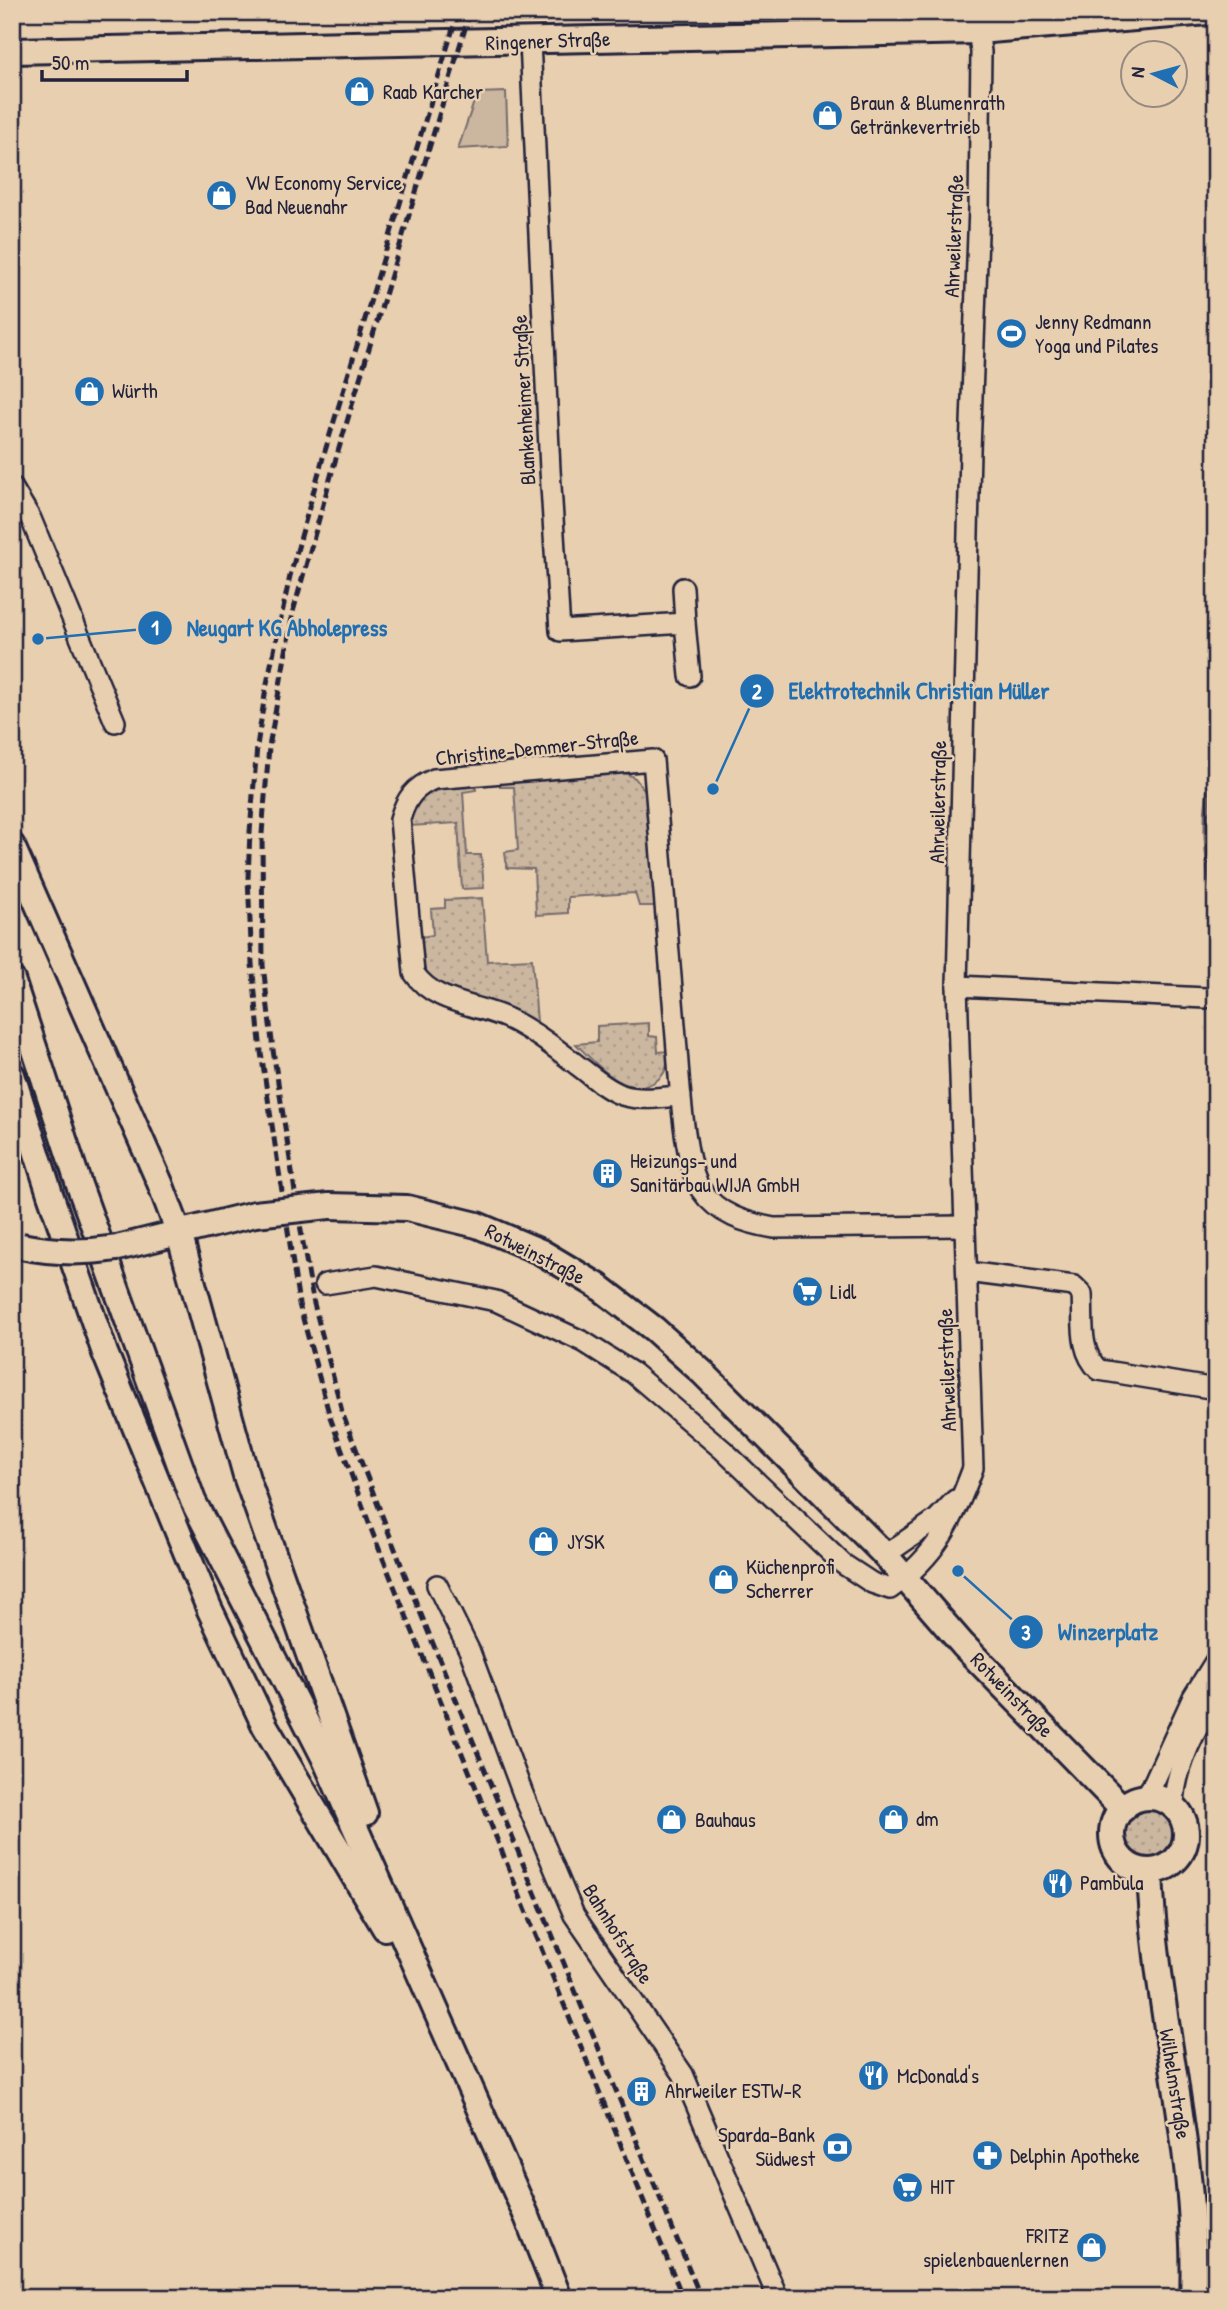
<svg xmlns="http://www.w3.org/2000/svg" width="1228" height="2310" viewBox="0 0 1228 2310" font-family="'Patrick Hand',sans-serif">
	<style>
		.grass { fill: url(#grass-dots); stroke: #766c6d; stroke-width: 2 }
		.green { fill: #cbb69f; stroke: #766c6d; stroke-width: 2 }
		.lines { fill: none; stroke-linecap: round; stroke-linejoin: round }
		.stream { stroke: #6f6568; stroke-width: 6 }
		.minor-casing { stroke: #22223b; stroke-width: 24 }
		.major-casing { stroke: #22223b; stroke-width: 30 }
		.minor { stroke: #e8cfb0; stroke-width: 19 }
		.major { stroke: #e8cfb0; stroke-width: 24 }
		.rail { stroke: #22223b; stroke-width: 5; stroke-dasharray: 10 5; stroke-linecap: butt }
		.major-bridge-casing { stroke: #22223b; stroke-width: 30; stroke-linecap: butt }
		.major-bridge { stroke: #e8cfb0; stroke-width: 24 }
		.labels { text-anchor: middle; stroke-width: 5; stroke-linejoin: round; paint-order: stroke }
		.street-label { font-size: 21px; fill: #22223b; stroke: #e8cfb0 }
		.poi-label { font-size: 21px; fill: #22223b; stroke: #e8cfb0; text-anchor: start }
		.leader { fill: none; stroke: #1f6fb2; stroke-width: 2.5 }
		.callout-dot { fill: #1f6fb2; stroke: #e8cfb0; stroke-width: 2.5 }
		.mark-label { font-size: 21px; text-anchor: middle; font-weight: bold; fill: #fff }
		.callout-label { font-size: 23px; text-anchor: middle; font-weight: bold; fill: #1f6fb2; stroke: #e8cfb0; stroke-width: 5; stroke-linejoin: round; paint-order: stroke }
	</style>
	<defs>
		<pattern id="grass-dots" width="8" height="8" patternUnits="userSpaceOnUse" patternTransform="scale(1.75)"><rect width="8" height="8" fill="#cbb69f"/><path d="M2 2h.1M6 6h.1" fill="none" stroke="#ae9c8a" stroke-width="1.8" stroke-linecap="round"/></pattern>
	</defs>
	<rect width="100%" height="100%" fill="#e8cfb0"/>
	<filter id="ink" filterUnits="userSpaceOnUse"><feTurbulence type="fractalNoise" baseFrequency=".0143" numOctaves="2"/><feDisplacementMap in="SourceGraphic" scale="14" xChannelSelector="R" yChannelSelector="G"/><feConvolveMatrix kernelMatrix="1 2 1 2 8 2 1 2 1" color-interpolation-filters="sRGB"/></filter>
	<g filter="url(#ink)">
		<g class="grass">
			<path d="M622,771L635,778L647,793L656,906H639L635,893L568,897V913L536,915L534,869L507,868L505,852L518,850L514,787H500V781Z"/>
			<path d="M476,786V790L463,792L467,855H481L484,888L462,889L458,823L410,826C416,786 443,789 476,786Z"/>
			<path d="M482,898L487,961L532,959L537,1022L436,982C420,970 421,956 420,937L433,935L431,909L445,908V900Z"/>
			<path d="M649,1023V1036L657,1037L658,1052L668,1051C669,1063 666,1074 656,1081C626,1101 595,1062 576,1044L597,1042V1026Z"/>
			<circle cx="1149" cy="1836" r="30"/>
		</g>
		<path class="green" d="M506,92L508,146L458,149L477,93Z"/>
		<g class="lines">
			<path class="stream" d="M1216,763C1199,818 1208,860 1216,916"/>
			<defs>
				<g id="minor">
					<path d="M530,41L550,470L560,631L685,623L690,676"/>
					<path d="M12,487L31,519L115,722"/>
					<path d="M683,588L685,623"/>
					<path d="M957,986L1206,998"/>
					<path d="M681,1096C662,1097 641,1101 622,1095C605,1089 591,1075 577,1065C556,1048 534,1031 509,1019C478,1004 434,1004 414,973L400,819C406,798 415,787 434,779L653,760C661,852 668,945 676,1037C679,1071 683,1164 701,1190C718,1215 746,1223 774,1228L965,1226"/>
					<path d="M967,1272L1074,1286L1082,1294C1084,1320 1078,1351 1099,1370L1216,1389"/>
					<path d="M325,1284L376,1276L496,1301L584,1342L633,1373L723,1450L843,1564L872,1583L890,1589C937,1555 953,1522 973,1468L957,986L970,451L979,207L981,52L976,12"/>
					<path d="M885,1555L937,1519L955,1500"/>
					<path d="M437,1585L470,1652L523,1794L574,1915L683,2074L778,2298"/>
					<path d="M1144,1798L1152,1786L1193,1697L1216,1660"/>
					<path d="M1174,1807C1174,1767 1197,1728 1216,1694"/>
				</g>
				<g id="major">
					<path d="M12,51L978,31L1208,12"/>
					<path d="M12,846L160,1183L179,1233L247,1479L365,1813"/>
					<path d="M12,980L79,1185L193,1501L324,1757L528,2219L559,2298"/>
					<path d="M12,1075L50,1194L105,1353L209,1608L265,1726L385,1928"/>
					<path d="M329,1206L407,1208L477,1225L541,1252L598,1286L654,1329L702,1372L885,1555L963,1645L1123,1809"/>
					<path d="M117,1248L255,1214"/>
					<circle cx="1149" cy="1834" r="37"/>
					<path d="M1150,1871C1155,2014 1199,2154 1193,2298"/>
				</g>
			</defs>
			<use href="#minor" class="minor-casing"/>
			<use href="#major" class="major-casing"/>
			<use href="#minor" class="minor"/>
			<use href="#major" class="major"/>
			<g class="rail">
				<path d="M458,12L322,461L290,576L266,688L257,746L250,832L248,878L252,964L261,1052L299,1304L330,1417L373,1534L683,2298"/>
				<path d="M470,12L334,465L293,612L269,747L262,834L263,965L273,1050L302,1237L313,1300L343,1415L409,1585L701,2298"/>
			</g>
			<defs>
				<g id="major-bridge">
					<path d="M255,1214L329,1206"/>
					<path d="M21,1246C54,1253 84,1253 117,1248"/>
				</g>
			</defs>
			<use href="#major-bridge" class="major-bridge-casing"/>
			<use href="#major-bridge" class="major-bridge"/>
		</g>
	</g>
	<defs>
		<symbol id="shop-disc" viewBox="-11 -11 22 22"><circle r="9.5" fill="#1f6fb2" stroke="#e8cfb0"/><path d="M-5-2.5h2.3a2.7 3.5 0 0 1 5.4 0H5L5.5 6h-11ZM-1.5-2.5h3a1.5 2.3 0 0 0-3 0Z" fill="#fff"/></symbol>
		<symbol id="stadium-disc" viewBox="-11 -11 22 22"><circle r="9.5" fill="#1f6fb2" stroke="#e8cfb0"/><path d="M0-5a6.5 5 0 1 0 0 10a6.5 5 0 1 0 0-10ZM-3.5-1.8h7v3.6h-7Z" fill="#fff"/></symbol>
		<symbol id="building-disc" viewBox="-11 -11 22 22"><circle r="9.5" fill="#1f6fb2" stroke="#e8cfb0"/><path d="M-4-6H4V6H1V3H-1V6H-4ZM-2.5-4.3h1.7v1.8h-1.7ZM.8-4.3h1.7v1.8H.8ZM-2.5-1h1.7V.8h-1.7ZM.8-1h1.7V.8H.8Z" fill="#fff"/></symbol>
		<symbol id="supermarket-disc" viewBox="-11 -11 22 22"><circle r="9.5" fill="#1f6fb2" stroke="#e8cfb0"/><path d="M-6-5.5h2.5l.6 2H6L4.5 2H-2.5L-4.4-4H-6ZM-1.5 3.2a1.3 1.3 0 1 0 .1 0ZM3 3.2a1.3 1.3 0 1 0 .1 0Z" fill="#fff"/></symbol>
		<symbol id="restaurant-disc" viewBox="-11 -11 22 22"><circle r="9.5" fill="#1f6fb2" stroke="#e8cfb0"/><path d="M-5-6h1v4h1v-4h1v4h1v-4h1v5L-1.5 .5V6h-2V.5L-5-1ZM5-6V6H3V1.5H1.5Q1.5-4 5-6Z" fill="#fff"/></symbol>
		<symbol id="bank-disc" viewBox="-11 -11 22 22"><circle r="9.5" fill="#1f6fb2" stroke="#e8cfb0"/><path d="M-6-4H6V4H-6ZM0-2.3a2.3 2.3 0 1 0 0 4.6a2.3 2.3 0 1 0 0-4.6Z" fill="#fff"/></symbol>
		<symbol id="pharmacy-disc" viewBox="-11 -11 22 22"><circle r="9.5" fill="#1f6fb2" stroke="#e8cfb0"/><path d="M-2-6h4v4h4v4h-4v4h-4v-4h-4v-4h4Z" fill="#fff"/></symbol>
	</defs>
	<g fill-rule="evenodd">
		<use href="#shop-disc" x="342" y="74" width="35" height="35"/>
		<use href="#shop-disc" x="810" y="98" width="35" height="35"/>
		<use href="#shop-disc" x="204" y="178" width="35" height="35"/>
		<use href="#stadium-disc" x="994" y="316" width="35" height="35"/>
		<use href="#shop-disc" x="72" y="374" width="35" height="35"/>
		<use href="#building-disc" x="590" y="1156" width="35" height="35"/>
		<use href="#supermarket-disc" x="790" y="1274" width="35" height="35"/>
		<use href="#shop-disc" x="526" y="1524" width="35" height="35"/>
		<use href="#shop-disc" x="706" y="1562" width="35" height="35"/>
		<use href="#shop-disc" x="876" y="1802" width="35" height="35"/>
		<use href="#shop-disc" x="654" y="1802" width="35" height="35"/>
		<use href="#restaurant-disc" x="1040" y="1866" width="35" height="35"/>
		<use href="#restaurant-disc" x="856" y="2058" width="35" height="35"/>
		<use href="#building-disc" x="624" y="2074" width="35" height="35"/>
		<use href="#bank-disc" x="820" y="2130" width="35" height="35"/>
		<use href="#pharmacy-disc" x="970" y="2138" width="35" height="35"/>
		<use href="#supermarket-disc" x="890" y="2170" width="35" height="35"/>
		<use href="#shop-disc" x="1074" y="2230" width="35" height="35"/>
	</g>
	<g class="labels">
		<g class="street-label">
			<text transform="translate(548 41) rotate(-2)" y="7">Ringener Straße</text>
			<text transform="translate(954 236) rotate(-88)" y="7">Ahrweilerstraße</text>
			<text transform="translate(524 400) rotate(-93)" y="7">Blankenheimer Straße</text>
			<text transform="translate(537 748) rotate(-6)" y="7">Christine-Demmer-Straße</text>
			<text transform="translate(938 802) rotate(-89)" y="7">Ahrweilerstraße</text>
			<text transform="translate(535 1254) rotate(27)" y="7">Rotweinstraße</text>
			<text transform="translate(947 1370) rotate(-92)" y="7">Ahrweilerstraße</text>
			<text transform="translate(1012 1695) rotate(46)" y="7">Rotweinstraße</text>
			<text transform="translate(618 1934) rotate(58)" y="7">Bahnhofstraße</text>
			<text transform="translate(1175 2084) rotate(81)" y="7">Wilhelmstraße</text>
		</g>
		<g class="poi-label">
			<text x="383" y="99">Raab Karcher</text>
			<text x="850" y="110">Braun &amp; Blumenrath<tspan x="850" dy="24">Getränkevertrieb</tspan></text>
			<text x="245" y="190">VW Economy Service<tspan x="245" dy="24">Bad Neuenahr</tspan></text>
			<text x="1035" y="329">Jenny Redmann<tspan x="1035" dy="24">Yoga und Pilates</tspan></text>
			<text x="112" y="398">Würth</text>
			<text x="630" y="1168">Heizungs- und<tspan x="630" dy="24">Sanitärbau WIJA GmbH</tspan></text>
			<text x="830" y="1299">Lidl</text>
			<text x="567" y="1549">JYSK</text>
			<text x="746" y="1574">Küchenprofi<tspan x="746" dy="24">Scherrer</tspan></text>
			<text x="916" y="1826">dm</text>
			<text x="695" y="1827">Bauhaus</text>
			<text x="1080" y="1890">Pambula</text>
			<text x="897" y="2083">McDonald's</text>
			<text x="665" y="2098">Ahrweiler ESTW-R</text>
			<text x="815" y="2142" text-anchor="end">Sparda-Bank<tspan x="815" dy="24">Südwest</tspan></text>
			<text x="1010" y="2163">Delphin Apotheke</text>
			<text x="930" y="2194">HIT</text>
			<text x="1069" y="2243" text-anchor="end">FRITZ<tspan x="1069" dy="24">spielenbauenlernen</tspan></text>
		</g>
	</g>
	<path class="leader" d="M38 639L155 628M713 789L757 691M958 1571L1026 1632"/>
	<g class="callout-dot">
		<circle cx="38" cy="639" r="7"/>
		<circle cx="713" cy="789" r="7"/>
		<circle cx="958" cy="1571" r="7"/>
		<circle cx="155" cy="628" r="18"/>
		<circle cx="757" cy="691" r="18"/>
		<circle cx="1026" cy="1632" r="18"/>
	</g>
	<g class="mark-label">
		<text x="155" y="635">1</text>
		<text x="757" y="699">2</text>
		<text x="1026" y="1640">3</text>
	</g>
	<g class="callout-label">
		<text x="287" y="636">Neugart KG Abholepress</text>
		<text x="919" y="699">Elektrotechnik Christian Müller</text>
		<text x="1108" y="1640">Winzerplatz</text>
	</g>
	<rect width="1228" height="2310" fill="none" stroke="#e8cfb0" stroke-width="42"/>
	<rect x="21" y="21" width="1186" height="2268" fill="none" stroke="#22223b" stroke-width="2.5" filter="url(#ink)"/>
	<g transform="translate(1154 74) rotate(276)"><circle r="33" fill="#e8cfb0" stroke="#998a81" stroke-width="2"/>
	<path d="M0-5L12 26L0 18L-12 26Z" fill="#1f6fb2"/>
	<text y="-10" font-size="19" font-weight="bold" text-anchor="middle" fill="#22223b">N</text>
	</g>
	<path d="M42 70v10h145v-10" fill="none" stroke="#22223b" stroke-width="3.5"/>
	<text x="52" y="70" font-size="21" fill="#22223b" stroke="#e8cfb0" stroke-width="5" paint-order="stroke">50 m</text>
</svg>
